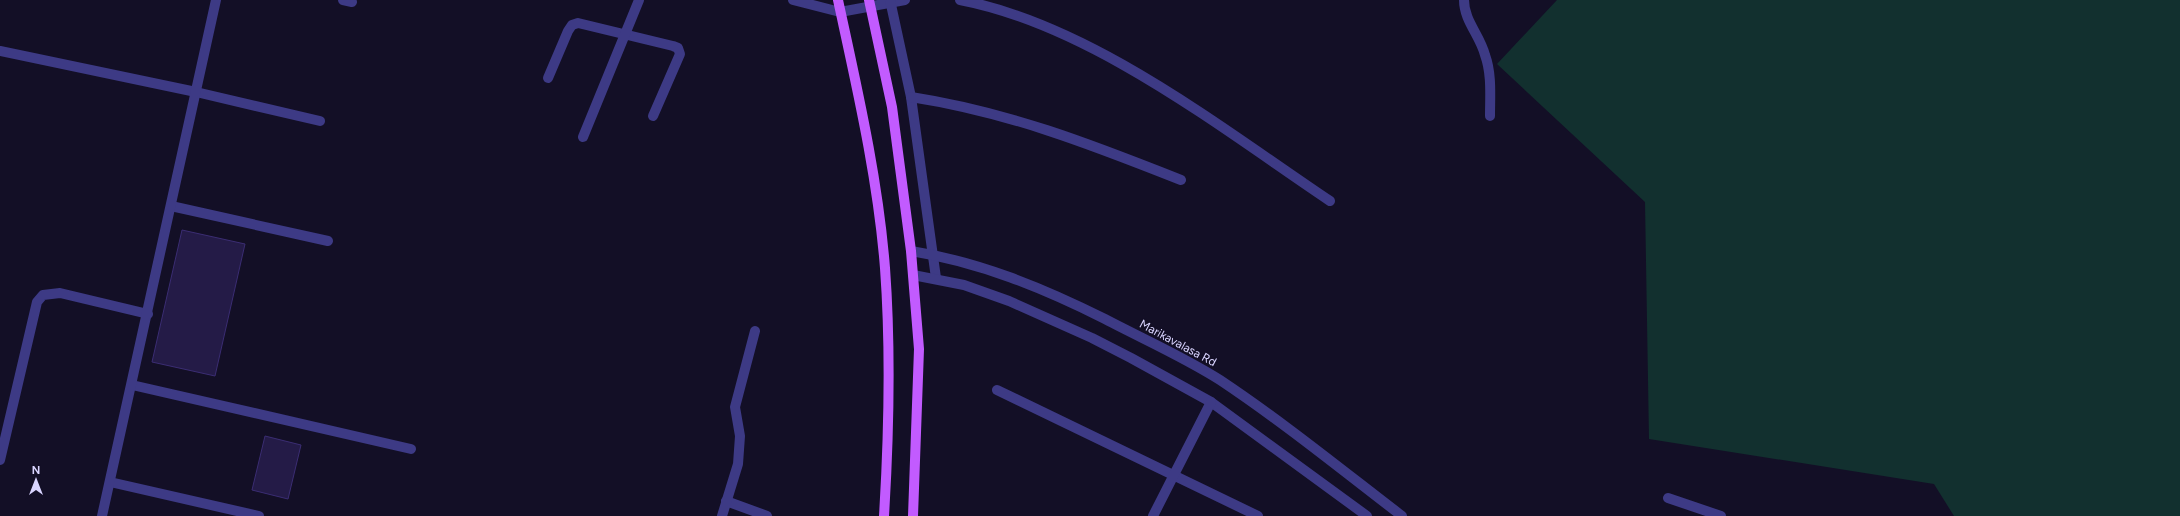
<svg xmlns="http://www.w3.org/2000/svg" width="2180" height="516" viewBox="0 0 2180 516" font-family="Figtree,sans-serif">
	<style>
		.green { fill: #12302f }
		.building { fill: #241b47; stroke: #3b2d73 }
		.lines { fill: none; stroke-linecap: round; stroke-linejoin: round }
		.minor { stroke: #3d3a85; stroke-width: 10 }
		.major { stroke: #c25bff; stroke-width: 10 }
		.labels { text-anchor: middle; stroke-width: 3; stroke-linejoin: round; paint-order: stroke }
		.street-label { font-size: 12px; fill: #d9d4ff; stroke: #130f26 }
	</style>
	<rect width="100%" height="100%" fill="#130f26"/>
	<path class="green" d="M1557,0H2180V516H1954L1934,484L1649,439L1645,202L1497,64Z"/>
	<g class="building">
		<path d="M182,230L245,244L215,376L152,362Z"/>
		<path d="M265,436L301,445L288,499L252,490Z"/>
	</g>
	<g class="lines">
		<g class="minor">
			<path d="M343,0L352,2"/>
			<path d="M793,0L840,12L905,0"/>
			<path d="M890,0L911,97L936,278"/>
			<path d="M960,0C1091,25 1221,128 1330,201"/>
			<path d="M1464,0C1464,21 1480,35 1485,55C1492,74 1490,96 1490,116"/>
			<path d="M0,51L196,92L320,121"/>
			<path d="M548,78L568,31L572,25L578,23L673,46L678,48L680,54L653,116"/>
			<path d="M911,97C1008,112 1090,144 1181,180"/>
			<path d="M583,137L639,0"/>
			<path d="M171,206L328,241"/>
			<path d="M911,251C980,262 1043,288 1105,319C1143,339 1184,357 1220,380C1283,422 1342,470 1402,516"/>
			<path d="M913,275L964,285L1009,301L1092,338L1131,358L1211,402L1367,516"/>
			<path d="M132,385L411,449"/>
			<path d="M997,390L1258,516"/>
			<path d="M0,460L37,302L43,295L60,293L148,314"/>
			<path d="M110,482L259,516"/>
			<path d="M1668,498L1721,516"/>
			<path d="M726,501L767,516"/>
			<path d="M102,516L216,0"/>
			<path d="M722,516L738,464L740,436L735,407L755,331"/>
			<path d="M1153,516L1211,402"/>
		</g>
		<g class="major">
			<path d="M838,0C857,88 878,178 885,268C891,350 889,434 884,516"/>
			<path d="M869,0L892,107L911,251L919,349L913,516"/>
		</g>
	</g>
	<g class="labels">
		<g class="street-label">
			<text transform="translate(1178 343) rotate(28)" y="4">Marikavalasa Rd</text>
		</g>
	</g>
	<g transform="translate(36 480)" stroke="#130f26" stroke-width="3" paint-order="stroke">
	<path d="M0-3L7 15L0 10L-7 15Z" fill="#d9d4ff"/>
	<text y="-6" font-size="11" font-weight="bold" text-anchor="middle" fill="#d9d4ff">N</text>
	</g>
</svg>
